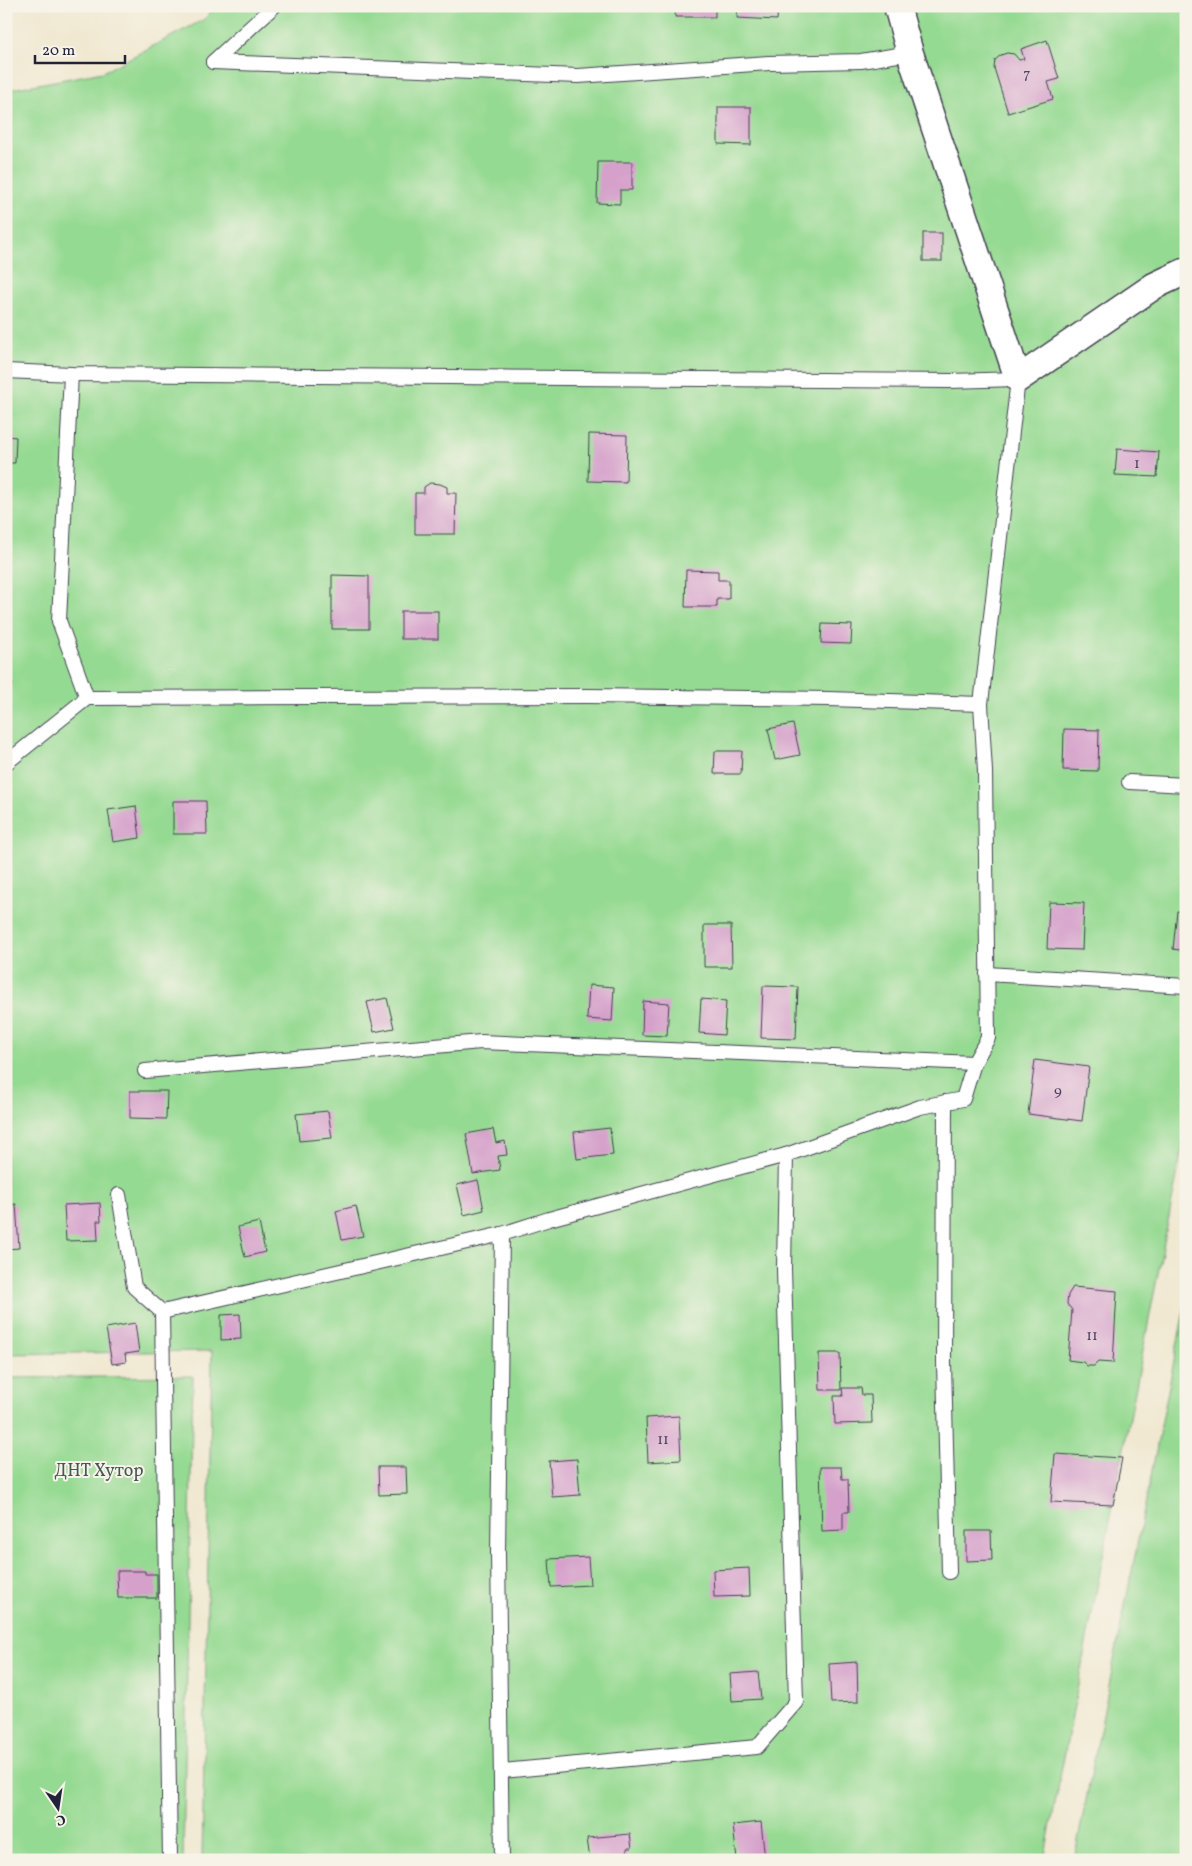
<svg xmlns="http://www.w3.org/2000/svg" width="1192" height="1866" viewBox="0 0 1192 1866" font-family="Vollkorn,serif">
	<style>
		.green { fill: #95da92; stroke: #5c7e66 }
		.building { fill: #d5a1cb }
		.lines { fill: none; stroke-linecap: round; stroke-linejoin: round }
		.lane-casing { stroke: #414051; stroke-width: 16 }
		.street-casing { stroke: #414051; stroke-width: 29 }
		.lane { stroke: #fff; stroke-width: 14 }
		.street { stroke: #fff; stroke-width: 26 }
		.labels { text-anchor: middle; stroke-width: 4; stroke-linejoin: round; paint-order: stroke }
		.number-label { font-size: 15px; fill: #4f425f }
		.park-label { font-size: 18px; fill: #445955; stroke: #f7f3e8 }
	</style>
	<rect width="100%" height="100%" fill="#f7f3e8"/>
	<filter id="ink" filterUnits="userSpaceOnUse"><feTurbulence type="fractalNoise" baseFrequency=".02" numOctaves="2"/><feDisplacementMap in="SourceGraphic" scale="10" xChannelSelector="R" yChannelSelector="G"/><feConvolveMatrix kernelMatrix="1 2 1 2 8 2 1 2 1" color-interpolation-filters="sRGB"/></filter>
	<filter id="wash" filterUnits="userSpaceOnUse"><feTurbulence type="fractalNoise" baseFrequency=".0096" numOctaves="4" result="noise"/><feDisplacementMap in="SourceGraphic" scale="20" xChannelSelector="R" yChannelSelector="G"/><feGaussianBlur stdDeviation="1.12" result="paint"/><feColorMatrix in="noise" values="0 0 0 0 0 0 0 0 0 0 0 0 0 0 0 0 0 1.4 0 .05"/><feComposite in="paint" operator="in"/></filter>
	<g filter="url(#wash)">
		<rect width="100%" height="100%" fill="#f0e8d0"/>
		<g class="green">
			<path d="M217,6H1186V1129L1044,1860H202L212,1351L6,1354V90L103,72L203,20Z"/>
			<path d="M1186,1301V1860H1074Z"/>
			<path d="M193,1376L183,1860H6V1378Z"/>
		</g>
		<g id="blocks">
			<g class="building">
				<path d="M676,6H715V17H675Z"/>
				<path d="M738,6H778L777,20L737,18Z"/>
				<path d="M1047,40L1059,79L1048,82L1053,99L1008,113L994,68L995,60L1001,55L1007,53L1014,54L1019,60L1024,59L1021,49Z"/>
				<path d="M718,107H751V145L718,144Z"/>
				<path d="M598,162H632V190H620V204L597,203Z"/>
				<rect x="923" y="233" width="19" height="28"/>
				<path d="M589,434L627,435L626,482L588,481Z"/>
				<path d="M6,436L16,437L15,463H6Z"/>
				<path d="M1117,449L1159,452L1157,477L1115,475Z"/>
				<path d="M430,483L440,484L447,487V493H456L455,534H415V493H424V487Z"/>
				<path d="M686,570L718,571V580H729V599H717V607H685Z"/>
				<path d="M332,575L369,576V629H332Z"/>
				<rect x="401" y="611" width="37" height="28"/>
				<path d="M822,624L852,625L851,644L821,643Z"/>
				<path d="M6,677L13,685L6,690Z"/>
				<path d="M793,724L800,755L775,760L768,729Z"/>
				<path d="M1064,729L1099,730L1098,771L1063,770Z"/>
				<path d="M715,751H742L741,774H714Z"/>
				<path d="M173,801H206L207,834H173Z"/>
				<path d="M136,806L140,838L113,842L108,810Z"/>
				<path d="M1049,902L1084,903L1082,950L1047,949Z"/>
				<path d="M1177,911L1186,912V951L1173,949Z"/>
				<path d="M704,925H731L732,967H704Z"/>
				<path d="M589,985L614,987L612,1021L587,1019Z"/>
				<path d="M763,986L798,987L796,1039L761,1038Z"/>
				<path d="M387,998L394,1028L374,1032L367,1002Z"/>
				<path d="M701,999L726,1001L724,1035L699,1033Z"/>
				<path d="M643,1001L669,1003L667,1036L642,1035Z"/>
				<path d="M1035,1060L1089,1067L1082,1121L1028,1114Z"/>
				<path d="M130,1091H167L166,1119L130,1118Z"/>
				<path d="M328,1111L332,1138L299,1141L296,1114Z"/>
				<path d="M610,1128L613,1155L577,1159L574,1132Z"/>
				<path d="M493,1129L496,1143L505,1141L507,1155L498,1156L500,1170L473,1174L466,1134Z"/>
				<path d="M478,1180L484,1210L464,1215L457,1185Z"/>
				<path d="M100,1203L101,1221H97L98,1240L66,1241L64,1205Z"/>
				<path d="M16,1204L19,1248L6,1249V1205Z"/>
				<path d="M356,1206L363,1236L342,1240L336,1211Z"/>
				<path d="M259,1222L265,1252L245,1257L238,1227Z"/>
				<path d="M1073,1287L1117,1291L1113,1363L1098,1362L1094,1366H1087L1083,1362L1068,1360L1072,1310L1067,1304L1068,1295Z"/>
				<path d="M240,1314L241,1339L221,1340V1315Z"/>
				<path d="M135,1323L139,1352L125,1354L126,1362L112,1364L106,1328Z"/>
				<path d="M819,1353H840L841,1390H820Z"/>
				<path d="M842,1388H861L862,1395H871L872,1423L835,1424L834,1396H843Z"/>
				<path d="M679,1416L681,1460L648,1462L646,1418Z"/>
				<path d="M1055,1454L1122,1458L1113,1505L1051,1502Z"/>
				<path d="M577,1459L580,1495L552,1497L549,1461Z"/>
				<path d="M378,1467H406L407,1494L379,1495Z"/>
				<path d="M820,1467H841L842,1479H848L849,1512H843V1530L822,1531Z"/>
				<path d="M966,1531H991L992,1560L966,1561Z"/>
				<path d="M588,1557L590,1585L551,1587L549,1559Z"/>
				<path d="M749,1568L750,1596L714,1597L713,1570Z"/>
				<path d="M117,1571H145V1574H157V1598H118Z"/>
				<path d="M857,1662L858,1702L831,1703L829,1664Z"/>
				<path d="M758,1672L761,1699L732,1701L730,1674Z"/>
				<path d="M761,1822L765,1860H737L733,1825Z"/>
				<path d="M630,1834L632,1848H627L628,1860H590L587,1838Z"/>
			</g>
		</g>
	</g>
	<g filter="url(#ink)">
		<use href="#blocks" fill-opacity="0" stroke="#414051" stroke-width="1"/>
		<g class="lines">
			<defs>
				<g id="lane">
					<path d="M213,62L578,76L769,63L861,61L910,53"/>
					<path d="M213,62L274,6"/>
					<path d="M6,371L71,374L950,381L1018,379L981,704L985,771L988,1038L974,1063L963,1099L920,1107L786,1155L549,1219L502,1234L162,1312L134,1287L119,1195"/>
					<path d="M71,374L59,621L87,698"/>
					<path d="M6,763L87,698L588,696L829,699L981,704"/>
					<path d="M1129,782L1186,785"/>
					<path d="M987,974L1186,986"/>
					<path d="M145,1071L481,1042L974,1063"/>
					<path d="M945,1102L944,1362L949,1572"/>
					<path d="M502,1234L498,1553L502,1860"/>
					<path d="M162,1312L170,1860"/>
					<path d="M502,1771L757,1747L796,1702L784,1269L786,1155"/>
				</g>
				<path id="street" d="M897,6L910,53L1018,379L1154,286L1186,271"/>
			</defs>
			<use href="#lane" class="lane-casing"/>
			<use href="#street" class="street-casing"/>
			<use href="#lane" class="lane"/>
			<use href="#street" class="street"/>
		</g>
	</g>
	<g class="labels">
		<g class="number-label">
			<text x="1027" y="78">7</text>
			<text x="1137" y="468">1</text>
			<text x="1058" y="1095">9</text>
			<text x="1092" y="1340">11</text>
			<text x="663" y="1444">11</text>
		</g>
		<g class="park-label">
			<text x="99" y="1476">ДНТ Хутор</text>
		</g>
	</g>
	<rect width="1192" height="1866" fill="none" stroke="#f7f3e8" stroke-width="25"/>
	<g transform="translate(58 1808) rotate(167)" stroke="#f7f3e8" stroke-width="4" paint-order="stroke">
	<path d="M0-4L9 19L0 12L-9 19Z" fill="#22223b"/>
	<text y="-8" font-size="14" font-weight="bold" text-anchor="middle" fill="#22223b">С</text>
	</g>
	<path d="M35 55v8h90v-8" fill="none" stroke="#22223b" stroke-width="2.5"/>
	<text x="42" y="55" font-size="15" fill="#22223b" stroke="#f7f3e8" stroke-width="4" paint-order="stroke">20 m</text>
</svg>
